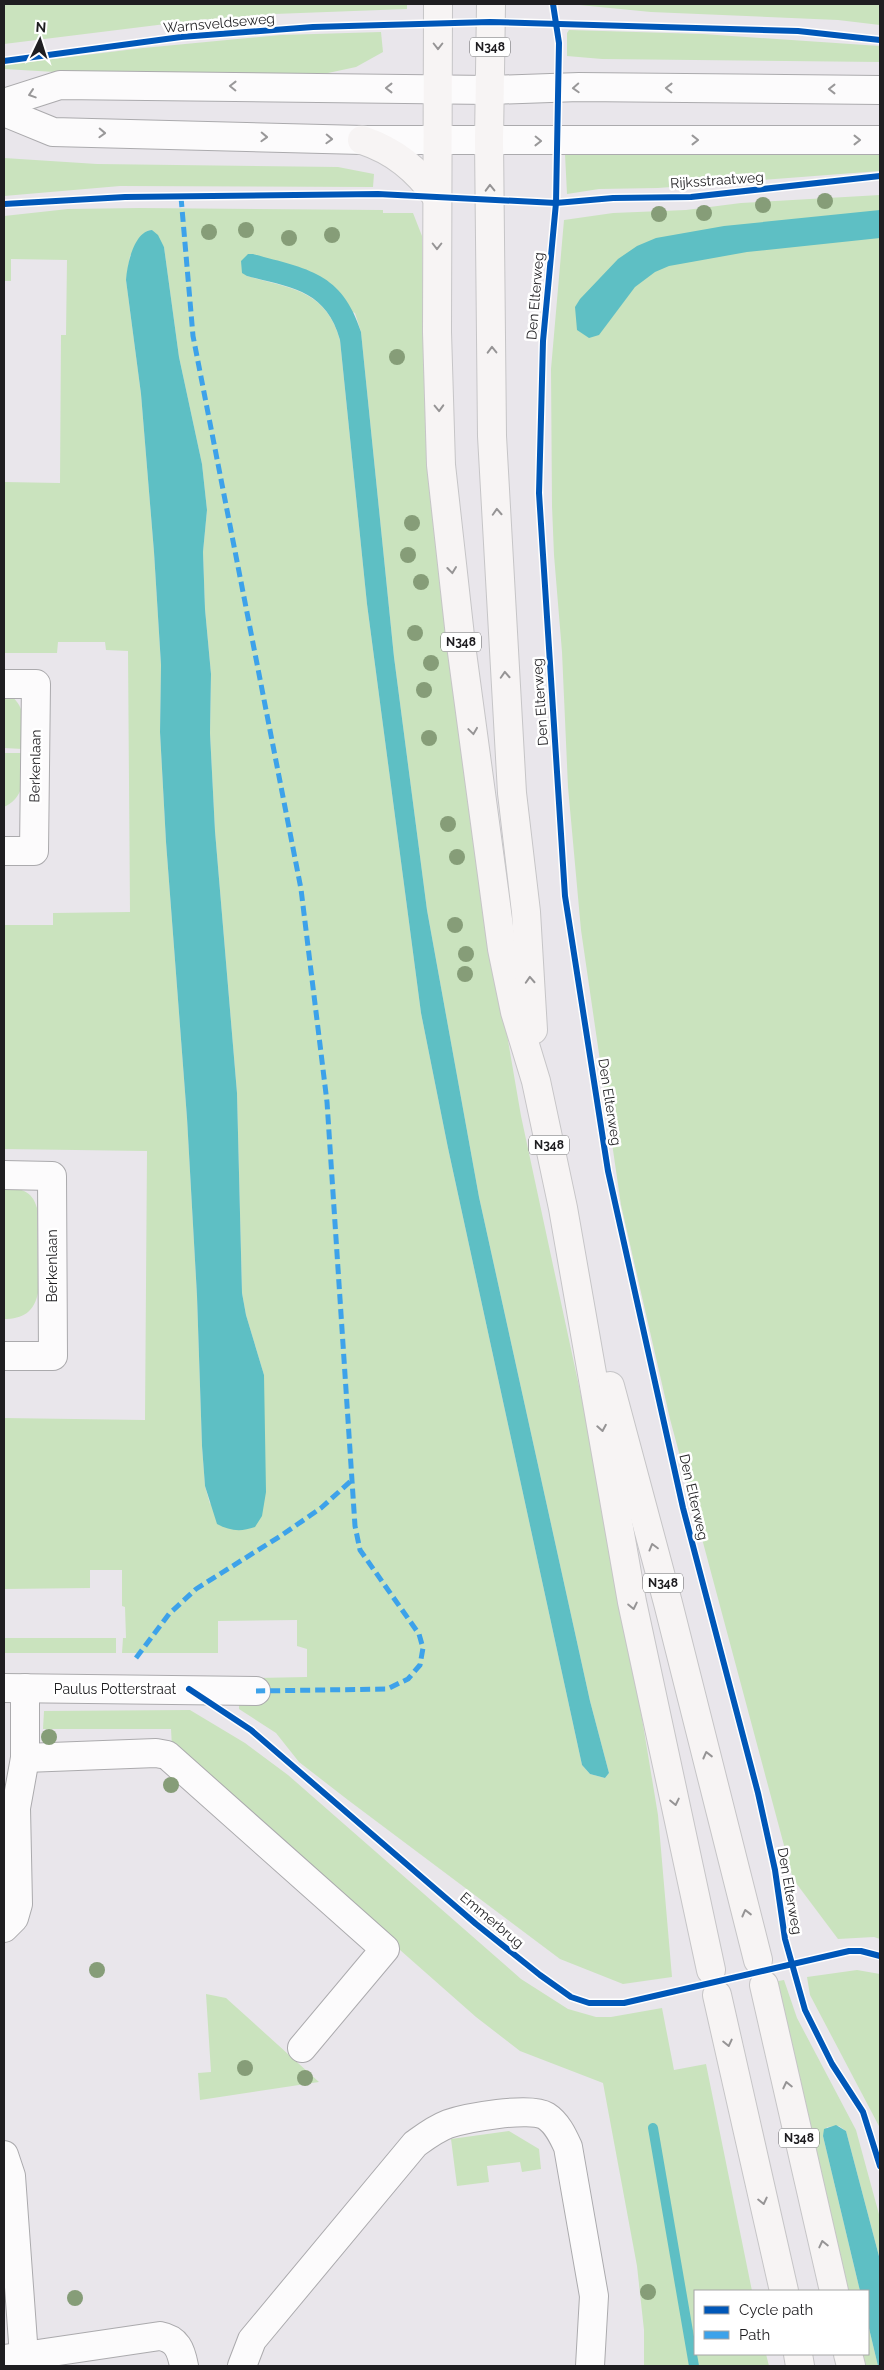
<svg xmlns="http://www.w3.org/2000/svg" width="884" height="2370" viewBox="0 0 884 2370" font-family="Raleway,sans-serif">
	<style>
		.green { fill: #cae3be; fill-rule: evenodd }
		.water { fill: #5ebfc4 }
		.lines { fill: none; stroke-linecap: round; stroke-linejoin: round }
		.stream { stroke: #5ebfc4; stroke-width: 10 }
		.minor-casing { stroke: #abaaad; stroke-width: 30 }
		.major-casing { stroke: #c6c5c7; stroke-width: 30 }
		.minor { stroke: #fcfbfc; stroke-width: 28 }
		.major { stroke: #f7f4f4; stroke-width: 28 }
		.quiet { stroke: #3da2ea; stroke-width: 5; stroke-dasharray: 10 5; stroke-linecap: butt }
		.cycleway-casing { stroke: #fff; stroke-width: 9 }
		.cycleway { stroke: #0057b8; stroke-width: 6 }
		.tree { fill: #869d78 }
		.oneway { stroke: #969495 }
		.oneway2 { stroke: #999899 }
		.labels { text-anchor: middle; stroke-width: 5; stroke-linejoin: round; paint-order: stroke }
		.shield { fill: #fff; stroke: #626264; stroke-width: 1 }
		.shield-label { font-size: 12px; font-weight: bold; fill: #1f1e21 }
		.street-label { font-size: 14px; fill: #1f1e21; stroke: #fff }
	</style>
	<rect width="100%" height="100%" fill="#e9e6eb"/>
	<g class="green">
		<path d="M4,4H407V9L274,14L198,20L4,44Z"/>
		<path d="M569,4H880V25L838,20L651,12Z"/>
		<path d="M569,30L703,34L880,46V62L602,59L567,56V33Z"/>
		<path d="M381,32L383,52L356,67L328,73H72L4,69V65L143,48L281,35Z"/>
		<path d="M880,150V171L658,188L599,189L567,194L565,154Z"/>
		<path d="M4,158L97,164L338,167L374,174L373,187L120,186L4,196Z"/>
		<path d="M880,195V1939L874,1937L838,1939L793,1879L670,1419L621,1205L581,930L568,787L562,652L554,555L552,506L551,369L564,220L613,213L686,210L741,203Z"/>
		<path d="M139,208L383,210V213H413L422,236L424,360L489,930L521,1116L592,1447L627,1628L658,1815L672,1977L623,1984L560,1959L348,1800L299,1762L276,1733L239,1709V1706L257,1678L307,1677V1649L297,1646V1620L218,1621V1653H122L123,1638H126L125,1607L122,1606V1570H90V1588L4,1589V1418L145,1420L147,1151L4,1149V925H53V913L130,912L128,651L106,650L105,642H58L57,653H5L4,482L60,483L61,335H66L67,260L11,259V281H4V216L68,209ZM152,230L164,247L179,357L202,464L207,510L203,552L205,609L211,674L210,733L215,831L237,1093L242,1293L246,1315L264,1375L263,1411L210,1504L205,1486L202,1446L197,1296L187,1118L166,842L160,732L161,665L154,552L141,394L126,280L130,256L147,231ZM241,261L355,313L361,332L394,657L427,910L479,1197L590,1701L609,1773L605,1778L590,1774L582,1765L448,1148L421,1013L367,604L340,340C326,290 292,289 247,276Z"/>
		<path d="M4,693C28,701 24,728 23,749L4,748Z"/>
		<path d="M4,753H23C23,775 27,796 4,807Z"/>
		<path d="M4,1187C21,1189 32,1190 37,1208L38,1293C34,1312 23,1319 4,1319Z"/>
		<rect x="4" y="1638" width="112" height="15"/>
		<path d="M190,1710L245,1743L288,1775L521,1979L568,2009L596,2017H611L662,2008L674,2070L706,2064L752,2291H695V2354H766L769,2366H644V2330L637,2266L603,2083L520,2051L476,2017L188,1763L172,1747L171,1729H43L44,1711Z"/>
		<path d="M857,1970L880,1974V2128L810,1995L807,1977Z"/>
		<path d="M784,1980L797,2018L856,2130L880,2218V2260L846,2131L839,2126L827,2127L823,2136L860,2291H846L773,1982Z"/>
		<path d="M206,1994L226,1998L319,2082L200,2100L198,2073L211,2072Z"/>
		<path d="M509,2131L539,2149L541,2169L522,2172L520,2162L487,2166L489,2182L457,2186L451,2139Z"/>
		<path d="M868,2324L878,2366H863L861,2354H868Z"/>
	</g>
	<g class="water">
		<path d="M880,210V238L747,252L669,266L655,272L635,287L599,335L589,338L577,330L575,307L580,299L618,259L637,246L656,238L724,226Z"/>
		<path d="M152,230L158,235L164,247L179,357L202,464L207,510L203,552L205,609L211,674L210,733L215,831L237,1093L242,1293L246,1315L264,1375L266,1492L262,1516L255,1527C241,1532 230,1531 217,1524L205,1486L202,1446L197,1296L187,1118L166,842L160,732L161,665L154,552L141,394L126,280C127,265 134,231 152,230Z"/>
		<path d="M248,254H253C307,269 342,272 361,332L394,657L427,910L479,1197L590,1701L609,1773L605,1778L590,1774L582,1765L448,1148L421,1013L367,604L340,340C326,290 292,288 247,276L242,273L241,261Z"/>
		<path d="M836,2125L846,2131L880,2260V2366H878L868,2324V2291H860L823,2136L824,2129Z"/>
	</g>
	<g class="lines">
		<path class="stream" d="M653,2128L694,2366"/>
		<defs>
			<g id="minor">
				<path d="M4,103L60,85L490,90L579,87L880,90"/>
				<path d="M4,112L53,132L362,140H880"/>
				<path d="M4,684H36L34,851H4"/>
				<path d="M4,1175L52,1176L53,1356H4"/>
				<path d="M4,1688L256,1691"/>
				<path d="M25,1758L156,1753L167,1755L385,1949L302,2048"/>
				<path d="M4,1928L14,1918L18,1904L16,1808L25,1758V1688"/>
				<path d="M4,2155L11,2176L24,2356"/>
				<path d="M4,2359L160,2336C177,2339 181,2350 184,2366"/>
				<path d="M242,2366L252,2340L415,2144C426,2136 435,2129 448,2124C466,2118 530,2106 546,2116C557,2123 563,2136 568,2147L594,2296L590,2366"/>
			</g>
			<g id="major">
				<path d="M438,4L437,332L441,465L461,645L502,949L515,1012L536,1081L563,1208L632,1602L711,1970"/>
				<path d="M491,4L489,140L492,436L512,793L526,912L533,1030"/>
				<path d="M362,140C395,151 416,169 437,197"/>
				<path d="M610,1386L668,1603L758,1960"/>
				<path d="M764,1985L834,2291"/>
				<path d="M717,1995L784,2291"/>
				<path d="M798,2354L800,2366"/>
				<path d="M848,2354L851,2366"/>
			</g>
		</defs>
		<use href="#minor" class="minor-casing"/>
		<use href="#major" class="major-casing"/>
		<use href="#minor" class="minor"/>
		<use href="#major" class="major"/>
		<g class="quiet">
			<path d="M181,197L193,336L301,889L327,1102L355,1526L360,1550L419,1634L423,1648L420,1665L408,1679L387,1689L256,1691"/>
			<path d="M136,1658L169,1614L196,1589L282,1535L321,1508L352,1480"/>
		</g>
		<defs>
			<g id="cycleway">
				<path d="M553,4L559,43L556,203L543,341L539,493L565,896L608,1171L683,1508L758,1793L775,1870L785,1939L805,2010L832,2064L863,2112L880,2166"/>
				<path d="M4,61L181,37L313,27L490,22L798,31L880,40"/>
				<path d="M4,204L125,197L378,194L556,203L613,198L691,197L880,176"/>
				<path d="M189,1689L251,1730L476,1924L540,1975L571,1997L589,2003H624L849,1951H861L880,1956"/>
			</g>
		</defs>
		<use href="#cycleway" class="cycleway-casing"/>
		<use href="#cycleway" class="cycleway"/>
	</g>
	<g class="tree">
		<circle cx="825" cy="201" r="8"/>
		<circle cx="763" cy="205" r="8"/>
		<circle cx="704" cy="213" r="8"/>
		<circle cx="659" cy="214" r="8"/>
		<circle cx="246" cy="230" r="8"/>
		<circle cx="209" cy="232" r="8"/>
		<circle cx="332" cy="235" r="8"/>
		<circle cx="289" cy="238" r="8"/>
		<circle cx="397" cy="357" r="8"/>
		<circle cx="412" cy="523" r="8"/>
		<circle cx="408" cy="555" r="8"/>
		<circle cx="421" cy="582" r="8"/>
		<circle cx="415" cy="633" r="8"/>
		<circle cx="431" cy="663" r="8"/>
		<circle cx="424" cy="690" r="8"/>
		<circle cx="429" cy="738" r="8"/>
		<circle cx="448" cy="824" r="8"/>
		<circle cx="457" cy="857" r="8"/>
		<circle cx="455" cy="925" r="8"/>
		<circle cx="466" cy="954" r="8"/>
		<circle cx="465" cy="974" r="8"/>
		<circle cx="49" cy="1737" r="8"/>
		<circle cx="171" cy="1785" r="8"/>
		<circle cx="97" cy="1970" r="8"/>
		<circle cx="245" cy="2068" r="8"/>
		<circle cx="305" cy="2078" r="8"/>
		<circle cx="648" cy="2292" r="8"/>
		<circle cx="75" cy="2298" r="8"/>
	</g>
	<defs><path id="oneway-chevron" d="M-2-3.5L2.5 0L-2 3.5" fill="none" stroke-width="1.6" stroke-linecap="round" stroke-linejoin="round" transform="scale(1.25)"/></defs>
	<g class="oneway">
		<use href="#oneway-chevron" transform="translate(438 46) rotate(90)"/>
		<use href="#oneway-chevron" transform="translate(490 188) rotate(-91)"/>
		<use href="#oneway-chevron" transform="translate(437 246) rotate(90)"/>
		<use href="#oneway-chevron" transform="translate(492 350) rotate(-91)"/>
		<use href="#oneway-chevron" transform="translate(439 408) rotate(88)"/>
		<use href="#oneway-chevron" transform="translate(497 512) rotate(-93)"/>
		<use href="#oneway-chevron" transform="translate(452 570) rotate(83)"/>
		<use href="#oneway-chevron" transform="translate(505 675) rotate(-93)"/>
		<use href="#oneway-chevron" transform="translate(473 731) rotate(82)"/>
		<use href="#oneway-chevron" transform="translate(530 980) rotate(-93)"/>
		<use href="#oneway-chevron" transform="translate(602 1428) rotate(80)"/>
		<use href="#oneway-chevron" transform="translate(653 1547) rotate(-105)"/>
		<use href="#oneway-chevron" transform="translate(633 1606) rotate(78)"/>
		<use href="#oneway-chevron" transform="translate(707 1755) rotate(-104)"/>
		<use href="#oneway-chevron" transform="translate(675 1802) rotate(78)"/>
		<use href="#oneway-chevron" transform="translate(746 1913) rotate(-104)"/>
		<use href="#oneway-chevron" transform="translate(728 2043) rotate(77)"/>
		<use href="#oneway-chevron" transform="translate(787 2085) rotate(-103)"/>
		<use href="#oneway-chevron" transform="translate(763 2201) rotate(77)"/>
		<use href="#oneway-chevron" transform="translate(823 2244) rotate(-103)"/>
	</g>
	<g class="oneway2">
		<use href="#oneway-chevron" transform="translate(233 86) rotate(-179)"/>
		<use href="#oneway-chevron" transform="translate(389 88) rotate(-180)"/>
		<use href="#oneway-chevron" transform="translate(576 88) rotate(177)"/>
		<use href="#oneway-chevron" transform="translate(669 88) rotate(-179)"/>
		<use href="#oneway-chevron" transform="translate(832 89) rotate(-180)"/>
		<use href="#oneway-chevron" transform="translate(32 94) rotate(162)"/>
		<use href="#oneway-chevron" transform="translate(102 133) rotate(2)"/>
		<use href="#oneway-chevron" transform="translate(264 137) rotate(2)"/>
		<use href="#oneway-chevron" transform="translate(329 139) rotate(2)"/>
		<use href="#oneway-chevron" transform="translate(695 140)"/>
		<use href="#oneway-chevron" transform="translate(857 140)"/>
		<use href="#oneway-chevron" transform="translate(538 141) rotate(1)"/>
	</g>
	<g class="labels">
		<g class="shield">
			<rect x="470" y="37.5" width="40" height="19" rx="4"/>
			<rect x="441" y="632.5" width="40" height="19" rx="4"/>
			<rect x="529" y="1135.5" width="40" height="19" rx="4"/>
			<rect x="643" y="1573.5" width="40" height="19" rx="4"/>
			<rect x="779" y="2128.5" width="40" height="19" rx="4"/>
		</g>
		<g class="shield-label">
			<text x="490" y="51">N348</text>
			<text x="461" y="646">N348</text>
			<text x="549" y="1149">N348</text>
			<text x="663" y="1587">N348</text>
			<text x="799" y="2142">N348</text>
		</g>
		<g class="street-label">
			<text transform="translate(219 23) rotate(-5)" y="5">Warnsveldseweg</text>
			<text transform="translate(717 180) rotate(-4)" y="5">Rijksstraatweg</text>
			<text transform="translate(535 296) rotate(-85)" y="5">Den Elterweg</text>
			<text transform="translate(540 702) rotate(-94)" y="5">Den Elterweg</text>
			<text transform="translate(35 766) rotate(-89)" y="5">Berkenlaan</text>
			<text transform="translate(610 1102) rotate(81)" y="5">Den Elterweg</text>
			<text transform="translate(52 1266) rotate(-90)" y="5">Berkenlaan</text>
			<text transform="translate(694 1497) rotate(77)" y="5">Den Elterweg</text>
			<text x="115" y="1694">Paulus Potterstraat</text>
			<text transform="translate(790 1891) rotate(80)" y="5">Den Elterweg</text>
			<text transform="translate(492 1920) rotate(40)" y="5">Emmerbrug</text>
		</g>
	</g>
	<rect width="884" height="2370" fill="none" stroke="#1f1e21" stroke-width="10"/>
	<rect x="694" y="2290" width="175" height="65" fill="#ffffff" stroke="#a5a5a6"/>
	<rect x="704" y="2306" width="25" height="8" fill="#0057b8" stroke="#a5a5a6"/>
	<text x="739" y="2315" font-size="15" fill="#1f1e21">Cycle path</text>
	<rect x="704" y="2331" width="25" height="8" fill="#3da2ea" stroke="#a5a5a6"/>
	<text x="739" y="2340" font-size="15" fill="#1f1e21">Path</text>
	<g transform="translate(40 40) rotate(4)" stroke="#ffffff" stroke-width="4" paint-order="stroke">
	<path d="M0-4L9 19L0 12L-9 19Z" fill="#1f1e21"/>
	<text y="-8" font-size="14" font-weight="bold" text-anchor="middle" fill="#1f1e21">N</text>
	</g>
</svg>
